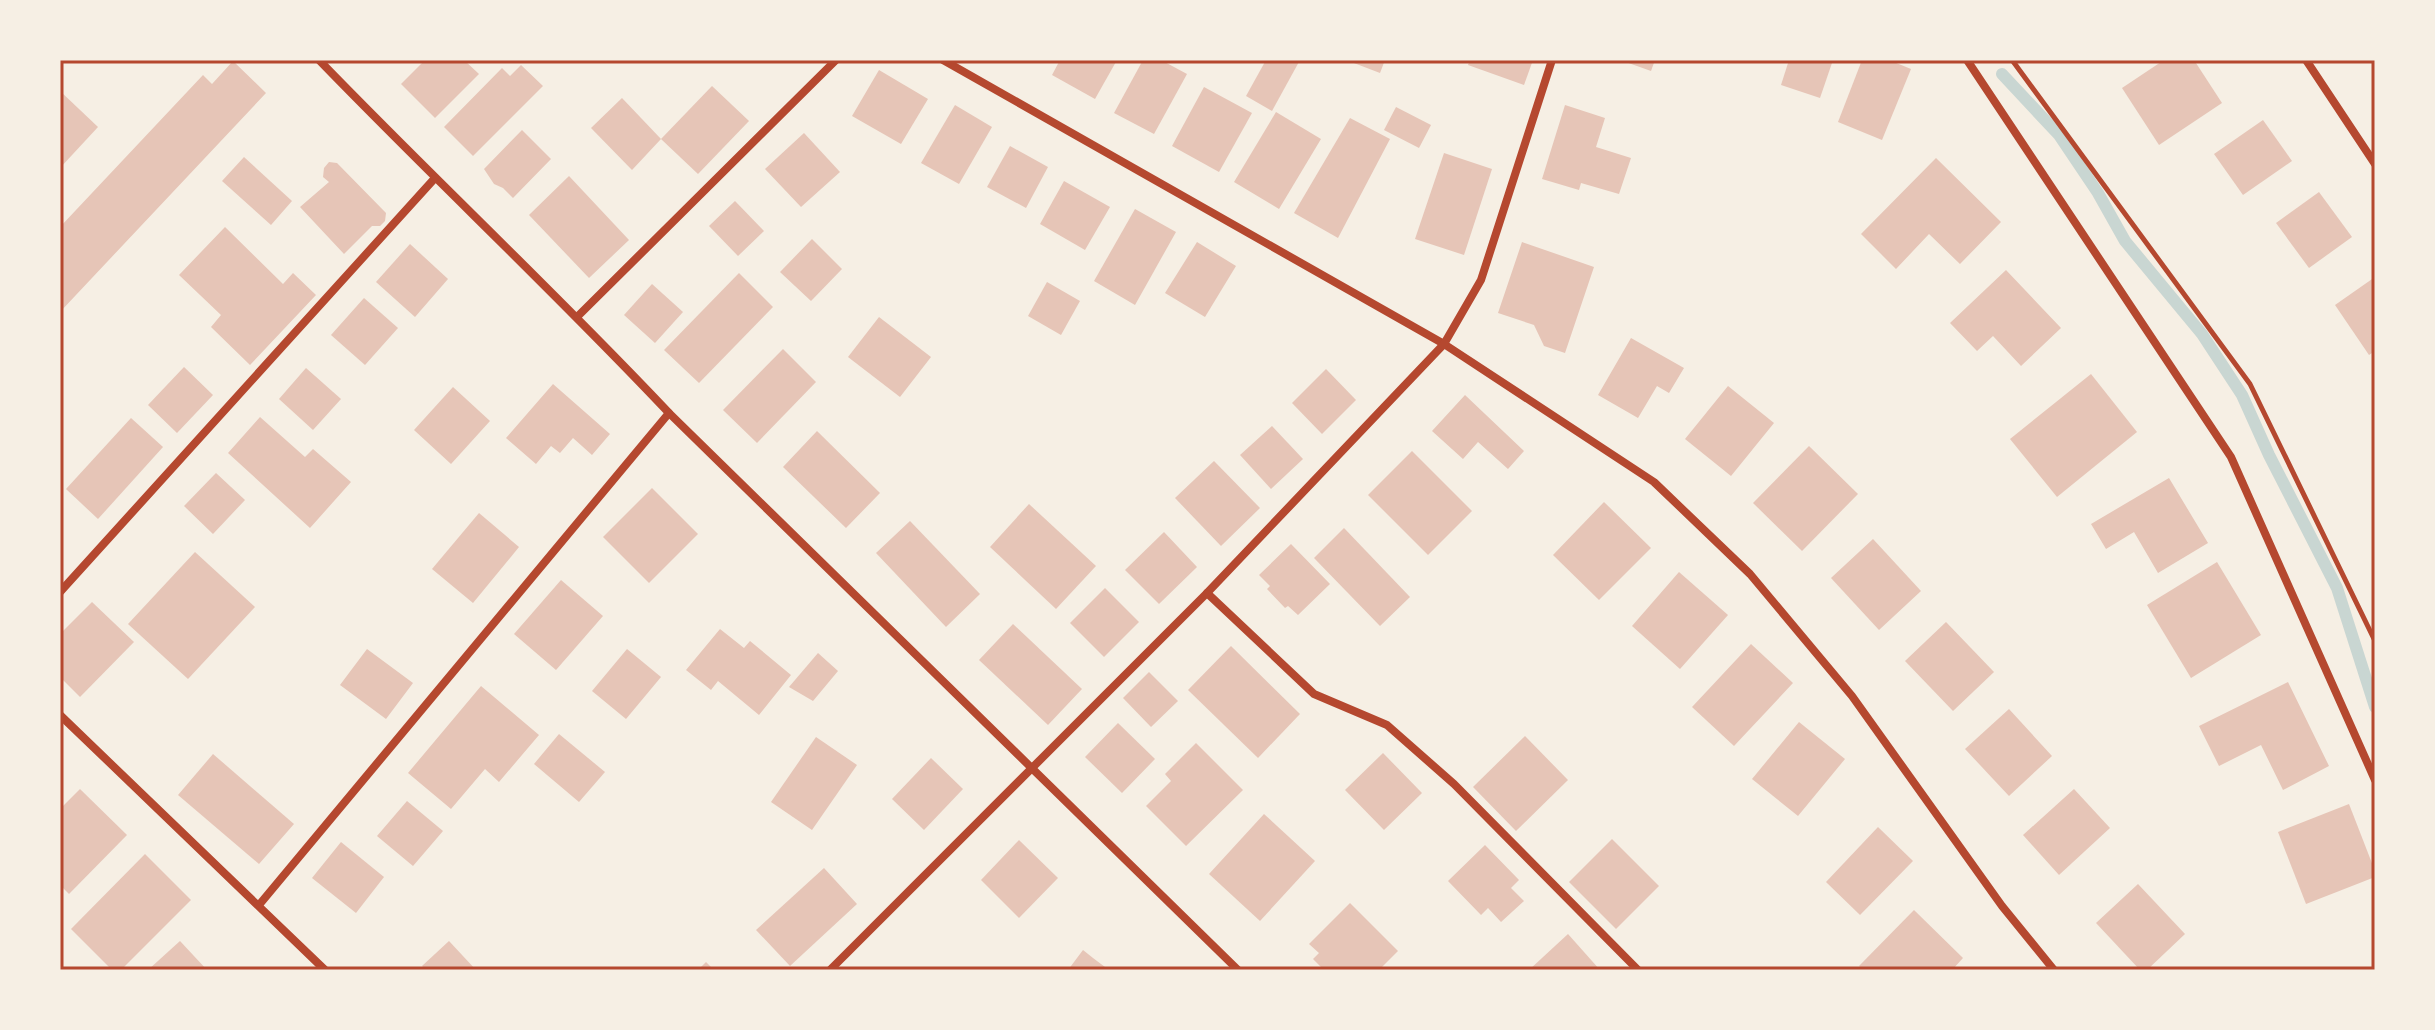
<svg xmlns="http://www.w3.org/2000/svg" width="2435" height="1030" viewBox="0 0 2435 1030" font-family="'PT Serif',serif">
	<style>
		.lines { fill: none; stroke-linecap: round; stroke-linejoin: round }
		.stream { stroke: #c9d6d2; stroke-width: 12 }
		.building { fill: #e6c5b7 }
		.path { stroke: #b5482f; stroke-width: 5 }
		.minor { stroke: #b5482f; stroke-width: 8 }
		.neatline { fill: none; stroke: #b5482f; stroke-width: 3 }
	</style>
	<rect width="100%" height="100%" fill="#f6efe4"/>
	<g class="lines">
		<path class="stream" d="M2002,74L2059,135L2098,193L2125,241L2202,334L2242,395L2269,455L2337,588L2375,707"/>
	</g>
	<g class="building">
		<path d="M425,60H464L479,74L435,118L401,84Z"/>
		<path d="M1060,60H1117L1095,99L1052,75Z"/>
		<path d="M1143,60H1161L1187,74L1154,134L1114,113Z"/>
		<path d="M1266,60H1300L1272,111L1246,96Z"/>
		<path d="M1346,60H1385L1380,73Z"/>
		<path d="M1470,60H1533L1524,85L1468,65Z"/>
		<path d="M1620,60H1655L1651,71Z"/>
		<path d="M1789,60H1833L1820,98L1781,85Z"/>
		<path d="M1862,60H1889L1911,69L1882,140L1838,122Z"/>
		<path d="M2164,60H2194L2222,103L2159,145L2122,88Z"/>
		<path d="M233,61L266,93L60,312V227L203,75L212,84Z"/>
		<path d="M521,65L543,86L473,156L444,127L502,68L510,76Z"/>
		<path d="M879,70L928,99L901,144L852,116Z"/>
		<path d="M712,86L749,121L698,174L661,139Z"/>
		<path d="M1204,87L1252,113L1219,172L1172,146Z"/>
		<path d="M60,91L98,127L60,168Z"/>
		<path d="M622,98L661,139L632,170L591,128Z"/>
		<path d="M955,105L992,127L959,184L921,163Z"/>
		<path d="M1565,105L1605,118L1596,147L1631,158L1619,194L1581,183L1579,190L1542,179Z"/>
		<path d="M1396,107L1431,125L1419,148L1384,130Z"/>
		<path d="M1276,112L1321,139L1279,209L1234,182Z"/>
		<path d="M1350,118L1390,139L1338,238L1294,213Z"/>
		<path d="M2263,120L2292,161L2243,195L2214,154Z"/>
		<path d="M522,130L551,159L513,198L503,188L494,184L484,169Z"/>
		<path d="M804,133L840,172L801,207L765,169Z"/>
		<path d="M1010,146L1048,167L1026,208L987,187Z"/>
		<path d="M1444,153L1492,169L1464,255L1415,239Z"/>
		<path d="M244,157L292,201L271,225L222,181Z"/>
		<path d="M1936,158L2001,222L1960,264L1929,234L1896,269L1861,234Z"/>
		<path d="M329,162L337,163L386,213L385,221L380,226H372L344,254L300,207L329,182L323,177L324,168Z"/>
		<path d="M569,176L629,240L589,278L529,215Z"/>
		<path d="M1064,181L1110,207L1085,250L1040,224Z"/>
		<path d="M2319,192L2352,237L2309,268L2276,223Z"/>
		<path d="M735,201L764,231L738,256L709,226Z"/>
		<path d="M1135,209L1176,232L1135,305L1094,281Z"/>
		<path d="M225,227L283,284L293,273L316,295L250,365L211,327L221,315L179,275Z"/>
		<path d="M812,239L842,269L811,301L780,272Z"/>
		<path d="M1197,242L1236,266L1205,317L1165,293Z"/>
		<path d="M1522,242L1594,267L1565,353L1544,346L1534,325L1498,313Z"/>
		<path d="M410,244L448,279L415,317L376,282Z"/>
		<path d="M2006,270L2061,328L2021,366L1993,336L1977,351L1950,323Z"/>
		<path d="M739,273L773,307L699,383L664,350Z"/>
		<path d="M2375,277V351L2369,355L2335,305Z"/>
		<path d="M1047,282L1080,301L1061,335L1028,316Z"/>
		<path d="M652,284L683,312L655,343L624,315Z"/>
		<path d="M364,298L398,328L365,365L331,335Z"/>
		<path d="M879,317L931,357L900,397L848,357Z"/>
		<path d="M1631,338L1684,368L1669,393L1657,386L1638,418L1598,395Z"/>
		<path d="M783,349L816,382L757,443L723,410Z"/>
		<path d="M184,367L213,395L177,433L148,405Z"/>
		<path d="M306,368L341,399L313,430L279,399Z"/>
		<path d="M1326,369L1356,400L1322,434L1292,403Z"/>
		<path d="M2091,374L2137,432L2057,497L2010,439Z"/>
		<path d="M553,384L610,434L592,455L573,438L560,453L551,446L536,464L506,438Z"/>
		<path d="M1728,386L1774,423L1731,476L1685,439Z"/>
		<path d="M453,387L490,421L451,464L414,430Z"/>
		<path d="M1465,395L1524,451L1508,469L1478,442L1463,459L1432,431Z"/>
		<path d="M260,417L305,457L313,449L351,482L310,528L228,453Z"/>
		<path d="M131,418L163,447L98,519L66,489Z"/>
		<path d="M1272,426L1303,459L1271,489L1240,455Z"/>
		<path d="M817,431L880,493L846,528L783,467Z"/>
		<path d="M1809,446L1858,494L1802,551L1753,503Z"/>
		<path d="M1412,451L1472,511L1428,555L1368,495Z"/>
		<path d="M1214,461L1260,508L1221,546L1175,498Z"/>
		<path d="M216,473L245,500L213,534L184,506Z"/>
		<path d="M2169,478L2208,543L2158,573L2134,532L2106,549L2091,524Z"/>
		<path d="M652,488L698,534L649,583L603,537Z"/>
		<path d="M1604,502L1651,548L1599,600L1553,555Z"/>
		<path d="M1029,504L1096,566L1056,609L990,547Z"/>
		<path d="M479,513L519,547L473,603L432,569Z"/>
		<path d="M910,521L980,594L946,627L876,553Z"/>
		<path d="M1344,528L1410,597L1380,626L1314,558Z"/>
		<path d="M1164,532L1197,567L1159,604L1125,570Z"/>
		<path d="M1873,539L1921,591L1879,630L1831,578Z"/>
		<path d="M1291,544L1330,584L1298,615L1288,606L1285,608L1267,589L1270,586L1259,575Z"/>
		<path d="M195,552L255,607L188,679L128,624Z"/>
		<path d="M2217,562L2261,635L2191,678L2147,605Z"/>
		<path d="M1679,572L1728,615L1680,669L1632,626Z"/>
		<path d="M561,580L603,616L556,670L514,634Z"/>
		<path d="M1105,588L1139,622L1104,657L1070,623Z"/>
		<path d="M92,602L134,642L80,697L60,677V634Z"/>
		<path d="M1946,622L1994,672L1953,711L1905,661Z"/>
		<path d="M1013,624L1082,689L1048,725L979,660Z"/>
		<path d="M720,629L744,648L750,641L791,675L759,715L718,681L711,690L686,670Z"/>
		<path d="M1751,644L1793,683L1734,746L1692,707Z"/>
		<path d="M1231,646L1300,714L1258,758L1188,690Z"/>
		<path d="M367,649L413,683L386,719L340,685Z"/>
		<path d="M627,649L661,677L626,719L592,691Z"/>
		<path d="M818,653L838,671L813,701L789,687Z"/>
		<path d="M1149,672L1178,701L1151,727L1123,698Z"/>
		<path d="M2288,682L2329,766L2283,790L2261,745L2219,766L2199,726Z"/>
		<path d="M481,686L539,735L499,782L485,769L451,809L408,773Z"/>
		<path d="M2009,709L2052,756L2009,796L1965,749Z"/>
		<path d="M1799,722L1845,759L1798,816L1752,779Z"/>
		<path d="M1118,723L1155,759L1122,793L1085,757Z"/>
		<path d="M559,734L605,772L579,802L534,764Z"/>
		<path d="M1525,736L1568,780L1516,831L1473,787Z"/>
		<path d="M816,737L857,765L812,830L771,802Z"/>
		<path d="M1196,743L1243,790L1186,846L1146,806L1171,781L1165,774Z"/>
		<path d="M1383,753L1422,793L1384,830L1345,790Z"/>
		<path d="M213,754L294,824L259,864L178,795Z"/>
		<path d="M931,758L963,789L924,830L892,799Z"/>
		<path d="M80,789L127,835L69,894L60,885V809Z"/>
		<path d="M2074,789L2110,828L2059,875L2023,835Z"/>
		<path d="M407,801L443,831L413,866L377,836Z"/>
		<path d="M2349,804L2375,871V877L2306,904L2278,832Z"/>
		<path d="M1264,814L1315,861L1260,921L1209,874Z"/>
		<path d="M1878,827L1913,861L1860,915L1826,882Z"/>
		<path d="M1612,839L1659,886L1616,929L1569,882Z"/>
		<path d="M1019,840L1058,878L1019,918L981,880Z"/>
		<path d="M341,842L384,877L356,913L312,878Z"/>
		<path d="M1485,845L1519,880L1511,888L1524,901L1501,922L1488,908L1481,915L1448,881Z"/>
		<path d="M145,854L191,900L121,970H112L71,929Z"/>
		<path d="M824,868L857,904L790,966L756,930Z"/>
		<path d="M2138,884L2185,934L2147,970H2140L2096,923Z"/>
		<path d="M1350,903L1398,951L1379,970H1324L1313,959L1319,953L1309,944Z"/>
		<path d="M1914,910L1963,958L1952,970H1863L1859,966Z"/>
		<path d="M1568,934L1600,970H1529Z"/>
		<path d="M180,941L207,970H148Z"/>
		<path d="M449,941L476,970H426L422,966Z"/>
		<path d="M1083,950L1093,958L1109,970H1068Z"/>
		<path d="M706,962L714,970H698Z"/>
	</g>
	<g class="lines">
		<path class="path" d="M2012,60L2250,384L2375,641"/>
		<g class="minor">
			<path d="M319,60C434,179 555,292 669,413L1238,970"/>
			<path d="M943,60L1444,344L1654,482L1750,574L1852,696L2002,906L2054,970"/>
			<path d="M1967,60L2231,457L2375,780"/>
			<path d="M2306,60L2375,164"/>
			<path d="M578,316L836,60"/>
			<path d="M60,592L435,178"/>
			<path d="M1207,593L1314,694L1387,725L1454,784L1638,970"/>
			<path d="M60,715L325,970"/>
			<path d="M259,905L669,413"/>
			<path d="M830,970L1207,593L1444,344L1481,280L1552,60"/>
		</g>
	</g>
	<rect width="2435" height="1030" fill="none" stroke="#f6efe4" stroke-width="124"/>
	<rect x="62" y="62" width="2311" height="906" class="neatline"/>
</svg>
